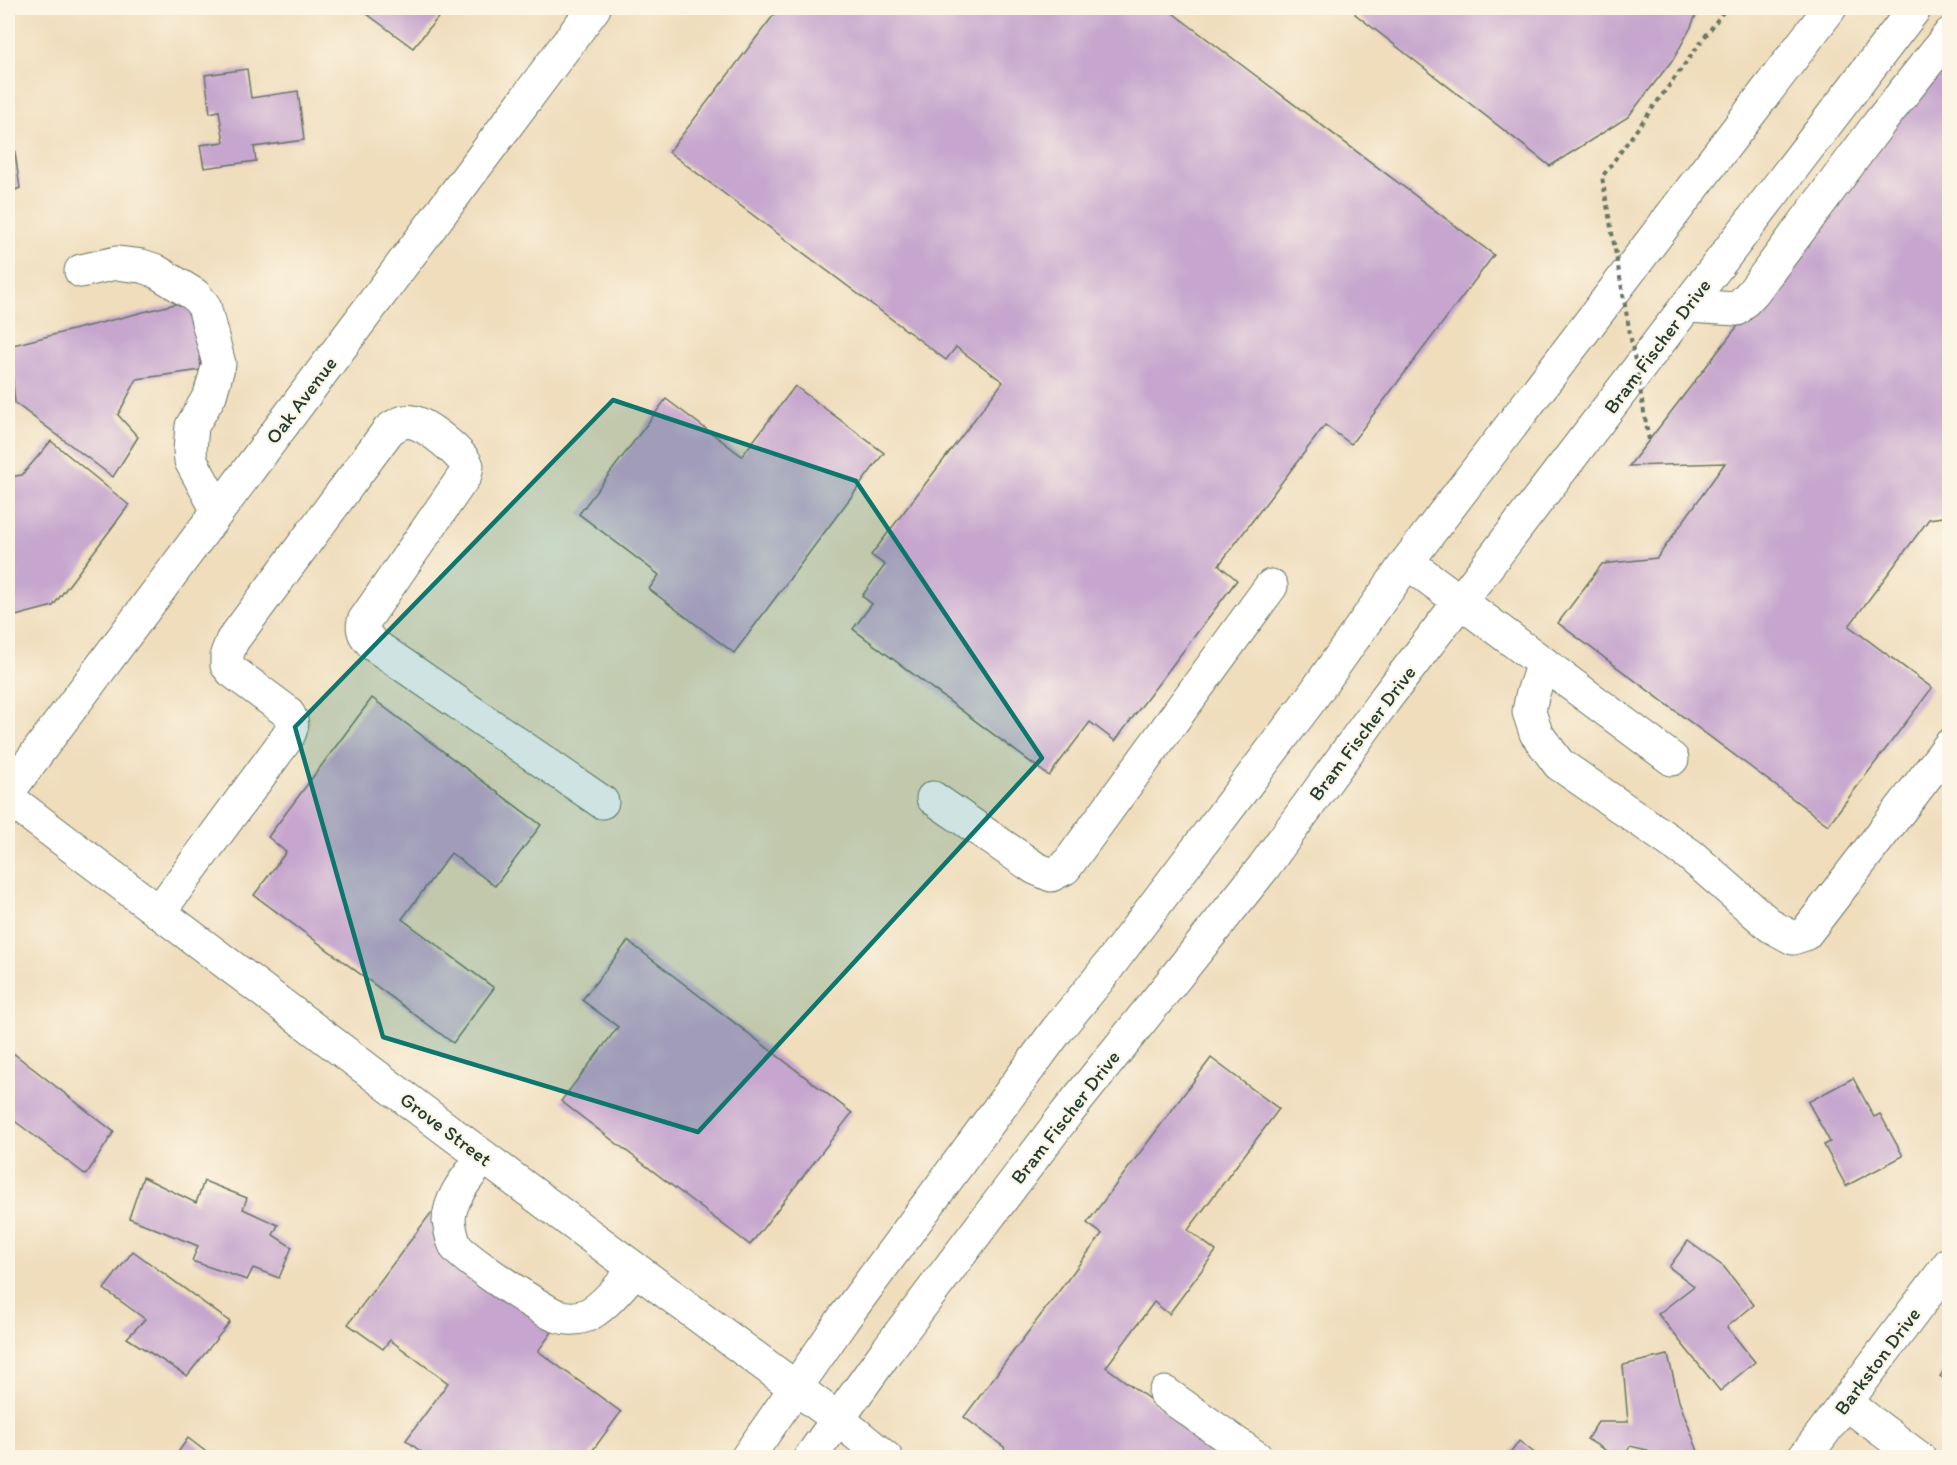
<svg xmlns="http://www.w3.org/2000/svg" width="1957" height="1465" viewBox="0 0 1957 1465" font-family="Itim,sans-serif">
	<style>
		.building { fill: #c6a6ce }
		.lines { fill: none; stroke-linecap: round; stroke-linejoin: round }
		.minor-casing { stroke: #687564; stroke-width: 35 }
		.major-casing { stroke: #687564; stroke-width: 35 }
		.minor { stroke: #fff; stroke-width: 33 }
		.major { stroke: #fff; stroke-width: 33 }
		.path-bridge { stroke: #687564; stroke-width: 4; stroke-dasharray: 4.5 4.5; stroke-linecap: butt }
		.marked { fill: #0f766e; fill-opacity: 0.2; stroke: #0f766e; stroke-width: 4.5; stroke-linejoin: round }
		.labels { text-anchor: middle; stroke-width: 4.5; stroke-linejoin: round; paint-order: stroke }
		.street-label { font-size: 20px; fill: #1f3d34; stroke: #fcf5e5 }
	</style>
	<rect width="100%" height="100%" fill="#fcf5e5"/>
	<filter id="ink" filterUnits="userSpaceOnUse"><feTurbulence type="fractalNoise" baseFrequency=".0167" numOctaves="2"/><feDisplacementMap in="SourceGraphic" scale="12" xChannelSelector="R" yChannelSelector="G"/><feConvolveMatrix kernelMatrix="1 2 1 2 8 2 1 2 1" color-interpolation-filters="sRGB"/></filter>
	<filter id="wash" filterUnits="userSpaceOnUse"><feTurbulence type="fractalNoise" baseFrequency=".008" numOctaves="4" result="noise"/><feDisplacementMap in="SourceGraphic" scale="24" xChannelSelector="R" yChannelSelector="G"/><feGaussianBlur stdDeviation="1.35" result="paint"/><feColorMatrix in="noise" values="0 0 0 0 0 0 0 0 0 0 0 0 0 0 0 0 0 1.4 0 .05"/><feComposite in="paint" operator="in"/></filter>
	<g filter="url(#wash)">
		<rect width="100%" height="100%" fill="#efddbc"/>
		<g id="blocks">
			<g class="building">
				<path d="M359,8H446L413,48Z"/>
				<path d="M779,8H1166L1494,255L1351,444L1325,425L1219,565L1237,580L1115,741L1090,722L1049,776L853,629L872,604L862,596L885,565L871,555L1003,382L956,347L946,360L669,152Z"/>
				<path d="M1357,8H1699L1690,29L1674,58L1628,117L1550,166L1355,14Z"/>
				<path d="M1950,52V516L1929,519L1849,626L1932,688L1828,825L1558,623L1602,564L1657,558L1725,463L1629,466Z"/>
				<path d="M247,69L251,98L298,91L304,140L254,147L256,161L204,168L200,145L224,142L219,111L210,113L205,75Z"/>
				<path d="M14,146L20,188L8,193V148Z"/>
				<path d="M195,299L201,370L137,379L118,415L138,437L113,477L15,403L9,346Z"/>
				<path d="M795,386L884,453L734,653L649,589L659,575L579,514L666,399L742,456Z"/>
				<path d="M51,441L129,505L53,606L8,618V477L22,475Z"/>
				<path d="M372,698L541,825L495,886L451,853L402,919L494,988L453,1043L254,895L286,852L268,837Z"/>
				<path d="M628,941L852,1113L750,1245L561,1101L618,1027L582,1000Z"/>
				<path d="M8,1049L114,1132L86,1175L8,1116Z"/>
				<path d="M1211,1058L1279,1109L1188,1230L1216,1251L1169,1314L1154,1302L1106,1367L1229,1458H1048L1043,1454L1040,1458H1007L1004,1447L964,1417L1102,1234L1087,1223Z"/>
				<path d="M1853,1078L1874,1117L1880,1114L1903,1156L1846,1186L1824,1145L1830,1142L1808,1102Z"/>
				<path d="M143,1177L196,1203L204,1181L247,1198L243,1209L278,1225L273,1235L292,1247L279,1278L253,1268L247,1280L192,1261L198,1246L129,1218Z"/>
				<path d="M431,1213L566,1313L538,1351L621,1412L587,1458H463L459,1454L456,1458H429L406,1440L448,1383L390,1340L383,1349L348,1324Z"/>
				<path d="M1688,1241L1724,1267L1754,1305L1727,1327L1755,1362L1720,1391L1658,1314L1694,1286L1669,1267Z"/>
				<path d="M133,1251L230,1322L187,1376L127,1338L145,1319L104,1289Z"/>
				<path d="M1668,1355L1679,1401L1699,1454L1691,1458H1655L1647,1450L1630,1446L1624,1458H1618L1587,1439L1598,1422H1628L1623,1365Z"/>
				<path d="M1950,1363V1383L1940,1376Z"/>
				<path d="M188,1438L214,1458H174Z"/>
				<path d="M1519,1441L1541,1458H1507Z"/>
			</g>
		</g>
	</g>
	<g filter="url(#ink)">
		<use href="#blocks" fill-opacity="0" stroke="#687564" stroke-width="1.5"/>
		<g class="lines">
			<defs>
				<g id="minor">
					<path d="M81,271L116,263L142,266L154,270L195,295L204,306L219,364L210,395L192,426L190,450L191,461L218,511"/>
					<path d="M1688,306L1737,309L1753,292L1880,122L1950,34"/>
					<path d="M1407,562L1672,759"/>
					<path d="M1543,663L1532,696L1529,712L1536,733L1559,764L1690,855L1771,926L1793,938L1805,934L1950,745"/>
					<path d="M8,792L594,8"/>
					<path d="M8,798L454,1135L838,1419L886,1458"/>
					<path d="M933,798L1035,868L1051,875L1065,868L1271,586"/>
					<path d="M159,912L287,738C293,727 294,721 286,711L232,671L227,665V654L232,641L388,431C395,425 404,420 413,422C428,426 462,453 467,466L465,475L364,621C361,632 367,638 374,645L602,802"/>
					<path d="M483,1157C470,1175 449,1197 449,1221C450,1228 453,1241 456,1247C462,1257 545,1313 558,1316C567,1319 576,1319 585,1316C602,1310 623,1283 635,1270"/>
					<path d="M1165,1393L1257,1458"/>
					<path d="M1846,1403L1919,1458"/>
					<path d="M1804,1458L1950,1263"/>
				</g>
				<g id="major">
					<path d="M747,1458L844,1318L1057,1030L1098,980L1310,700L1407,562L1830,8"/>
					<path d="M810,1458L886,1352L1066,1114L1263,868L1386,698L1915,8"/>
				</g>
			</defs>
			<use href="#minor" class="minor-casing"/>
			<use href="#major" class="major-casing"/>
			<use href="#minor" class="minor"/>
			<use href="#major" class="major"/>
			<path class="path-bridge" d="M1649,440L1602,177L1726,8"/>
		</g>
	</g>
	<path class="marked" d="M613,400L856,481L1042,758L698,1132L383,1037L295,727Z"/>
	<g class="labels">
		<g class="street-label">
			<text transform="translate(1657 346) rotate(-53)" y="7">Bram Fischer Drive</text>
			<text transform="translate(301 400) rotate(-53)" y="7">Oak Avenue</text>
			<text transform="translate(1362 733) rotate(-53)" y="7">Bram Fischer Drive</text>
			<text transform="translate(1065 1117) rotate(-52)" y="7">Bram Fischer Drive</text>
			<text transform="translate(446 1129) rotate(37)" y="7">Grove Street</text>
			<text transform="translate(1877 1361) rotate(-53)" y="7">Barkston Drive</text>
		</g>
	</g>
	<rect width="1957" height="1465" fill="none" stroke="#fcf5e5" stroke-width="30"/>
</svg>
